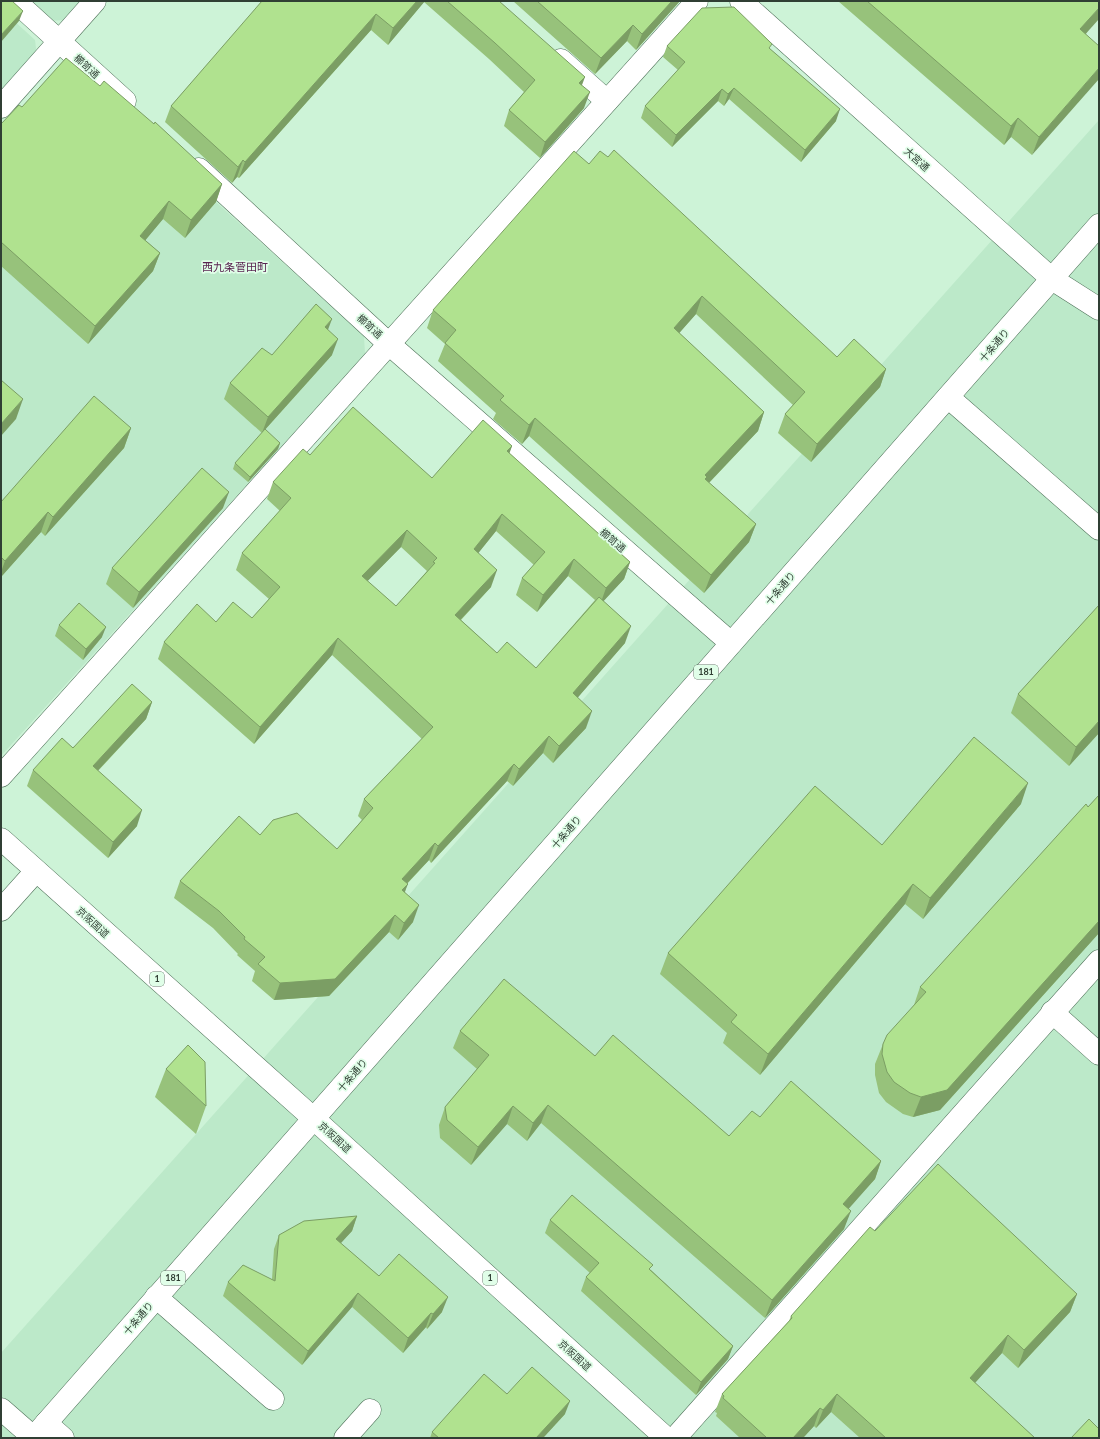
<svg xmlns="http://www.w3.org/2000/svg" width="1100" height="1439" viewBox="0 0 1100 1439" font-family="Lato,'Noto Sans JP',sans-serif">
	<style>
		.built { fill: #bce9c9 }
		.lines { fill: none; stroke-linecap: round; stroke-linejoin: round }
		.minor-casing { stroke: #4e7058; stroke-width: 23 }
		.major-casing { stroke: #4e7058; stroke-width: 23 }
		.highway-casing { stroke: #4e7058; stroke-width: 23 }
		.minor { stroke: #fff; stroke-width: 22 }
		.major { stroke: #fff; stroke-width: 22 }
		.highway { stroke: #fff; stroke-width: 22 }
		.wall { fill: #97c27b; fill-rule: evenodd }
		.shaded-wall { fill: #7b9e64 }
		.building { fill: #b0e28f; stroke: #7b9e64; fill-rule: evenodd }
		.labels { text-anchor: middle; stroke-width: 3.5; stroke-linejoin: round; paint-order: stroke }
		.shield { fill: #e0fee8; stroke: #65786a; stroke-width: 1 }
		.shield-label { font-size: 9px; font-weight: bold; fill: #303f34 }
		.street-label { font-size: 10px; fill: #303f34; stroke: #e0fee8 }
		.neighbourhood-label { font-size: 11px; fill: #592451; stroke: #e0fee8 }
	</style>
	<rect width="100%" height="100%" fill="#cdf3d7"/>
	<g class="built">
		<path d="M26,1H82L66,20L48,21Z"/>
		<path d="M1,9L35,40L37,57L1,96Z"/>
		<path d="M71,71L364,336L365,354L1,756V133Z"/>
		<path d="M1099,120V1438H1V1353Z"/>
	</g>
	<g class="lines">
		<defs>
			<g id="minor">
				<path d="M15,1L125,101"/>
				<path d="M741,1L1052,279L1099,309"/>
				<path d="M561,60L607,101"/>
				<path d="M1,107L95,1"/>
				<path d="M199,169L389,344L731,643"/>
				<path d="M948,397L1099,529"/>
				<path d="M1,776L697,1"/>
				<path d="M1,910L36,871"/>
				<path d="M1052,1012L1099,1054"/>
				<path d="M156,1297L273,1399"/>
				<path d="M1,1409L33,1437"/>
				<path d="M46,1423L63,1438"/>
				<path d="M345,1438L370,1410"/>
				<path d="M675,1438L1099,961"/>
			</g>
			<path id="major" d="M33,1438L1099,225"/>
			<path id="highway" d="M1,839L313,1118L666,1438"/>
		</defs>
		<use href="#minor" class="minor-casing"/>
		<use href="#major" class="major-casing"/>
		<use href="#highway" class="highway-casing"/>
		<use href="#minor" class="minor"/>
		<use href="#major" class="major"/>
		<use href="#highway" class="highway"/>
	</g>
	<g class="wall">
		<path d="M263,1H499L582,85L584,108L540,158L504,126L509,110L524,92L489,59L424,2L388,45L371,30L239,178L237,177L232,183L165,122L171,106Z"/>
		<path d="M513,1H680L636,50L627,41L595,74Z"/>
		<path d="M838,1H1099L1086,34L1032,155L1011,137L1004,145Z"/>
		<path d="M667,46L770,49L836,121L801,162L729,99L724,106L718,101L672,147L641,118L645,106L678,70L663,57Z"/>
		<path d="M100,86L222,184L216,202L185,238L163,219L145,240L160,253L153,271L88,344L1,266V124L22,107Z"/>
		<path d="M589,164L837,357L886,369L880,387L811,462L778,433L785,414L793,405L696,314L679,333L764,412L758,431L709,483L756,524L749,542L704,593L529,436L522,444L493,419L496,413L438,361L445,344L427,328L433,310Z"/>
		<path d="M328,330L332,355L262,433L224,399L230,383L272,355Z"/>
		<path d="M131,428L124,448L45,536L41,532L1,577V502Z"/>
		<path d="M280,443L278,449L248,482L233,469L235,463Z"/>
		<path d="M512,446L509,453L630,562L624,579L603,601L625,643L577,698L586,728L553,763L543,753L513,786L507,781L431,863L429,860L407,884L405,892L413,922L398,940L389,932L329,996L274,1000L252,981L255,971L237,955L238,954L213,928L174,898L180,881L260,835L337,849L362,820L358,816L364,799L422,739L332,655L254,744L158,659L164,642L216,622L252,618L269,599L236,570L242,553L280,511L267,499L273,482L310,455L432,478ZM496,531L534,565L522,578L516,595L537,612L568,576L595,600L536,668L497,653L461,620L491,587L478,553ZM401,547L427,571L396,606L367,581Z"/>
		<path d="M223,508L133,608L106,584L112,568Z"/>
		<path d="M59,625L102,637L83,660L55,636Z"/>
		<path d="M1018,694L1099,733L1069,766L1011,713Z"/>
		<path d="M152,702L146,719L98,771L137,826L108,858L27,786L33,770Z"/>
		<path d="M1099,795V933L940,1110L913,1117L903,1114L886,1102L879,1093L875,1075V1064L883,1044L914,1005L920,987Z"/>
		<path d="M1021,804L923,919L905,904L760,1075L723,1043L727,1033L660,974L668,953Z"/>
		<path d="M460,1031L595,1056L729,1136L760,1117L881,1161L875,1179L848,1208L844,1229L765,1318L541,1123L527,1141L507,1124L471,1165L440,1138L439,1125L445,1107L477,1069L453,1048Z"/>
		<path d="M166,1069L206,1106L196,1134L155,1097Z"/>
		<path d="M357,1216L352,1231L340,1243L379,1276L442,1312L427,1329L426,1327L403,1353L352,1307L302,1365L223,1296L228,1282L272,1279L274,1249L279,1235Z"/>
		<path d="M550,1220L651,1270L733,1346L728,1359L696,1395L581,1291L586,1277L590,1273L545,1233Z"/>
		<path d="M875,1231L1077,1294L1070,1312L1018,1368L1002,1353L975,1383L1035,1438H860L831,1412L816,1428L814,1426L803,1438H740L716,1416L717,1413L715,1412L722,1394L789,1321L791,1316Z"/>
		<path d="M507,1394L565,1414L543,1438H430L432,1432Z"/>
	</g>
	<g class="shaded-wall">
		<path d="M417,1H425L388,45L393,28Z"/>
		<path d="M672,1H680L636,50L642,34Z"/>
		<path d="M1099,8V19L1073,48L1080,29Z"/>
		<path d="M23,11L19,21L1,42V35Z"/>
		<path d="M376,14L371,30L239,178L245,162Z"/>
		<path d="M633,25L627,41L595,74L601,58Z"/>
		<path d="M1099,68V79L1032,155L1039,137Z"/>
		<path d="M585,77L579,93V83Z"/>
		<path d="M734,88L729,99L724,106L728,94Z"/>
		<path d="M722,89L718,101L672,147L676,135Z"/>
		<path d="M590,92L584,108L540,158L545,142Z"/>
		<path d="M840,109L836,121L801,162L805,150Z"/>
		<path d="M1018,118L1011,137L1004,145L1011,126Z"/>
		<path d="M243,160L237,177L232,183L238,167Z"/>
		<path d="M222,184L216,202L185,238L191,220Z"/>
		<path d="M169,201L163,219L134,254L140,236Z"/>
		<path d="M160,253L153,271L88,344L95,326Z"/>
		<path d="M702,296L696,314L667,347L674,328Z"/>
		<path d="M332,319L326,335L325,327Z"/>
		<path d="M338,339L332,355L262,433L268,417Z"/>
		<path d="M886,369L880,387L811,462L817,444Z"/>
		<path d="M23,399L16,419L1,436V424Z"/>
		<path d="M764,412L758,431L702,490L705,475Z"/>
		<path d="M535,418L529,436L522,444L529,425Z"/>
		<path d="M131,428L124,448L45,536L53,517Z"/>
		<path d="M280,443L278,449L248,482L250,477Z"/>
		<path d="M512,446L506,463L507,451Z"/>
		<path d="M229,492L223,508L133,608L139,592Z"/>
		<path d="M48,512L41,532L1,577V572L5,561Z"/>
		<path d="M502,514L496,531L468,566L474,549Z"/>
		<path d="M756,524L749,542L704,593L711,575Z"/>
		<path d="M407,530L401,547L356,593L362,576Z"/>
		<path d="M574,559L568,576L537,612L543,595Z"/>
		<path d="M630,562L624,579L600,605L606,588Z"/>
		<path d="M497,570L491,587L449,632L455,615Z"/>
		<path d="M631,626L625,643L567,710L573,693Z"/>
		<path d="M106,627L102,637L83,660L86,649Z"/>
		<path d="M338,638L332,655L254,744L260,727Z"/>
		<path d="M152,702L146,719L87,782L93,766Z"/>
		<path d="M592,711L586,728L553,763L559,746Z"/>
		<path d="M1099,721V733L1069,766L1076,747Z"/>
		<path d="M549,736L543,753L513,786L519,769Z"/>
		<path d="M514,764L507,781L431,863L438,846Z"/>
		<path d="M1028,783L1021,804L923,919L930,898Z"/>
		<path d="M142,810L137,826L108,858L113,842Z"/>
		<path d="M435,843L429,860L395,896L402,879Z"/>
		<path d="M408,884L401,901L402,890Z"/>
		<path d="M913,884L905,904L760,1075L768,1054Z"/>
		<path d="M419,905L413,922L398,940L404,923Z"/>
		<path d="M395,915L389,932L329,996L274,1000L280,983Z"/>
		<path d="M1099,921V933L940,1110L913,1117L921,1097Z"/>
		<path d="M548,1105L541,1123L527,1141L533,1123Z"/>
		<path d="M513,1106L507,1124L471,1165L478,1147Z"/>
		<path d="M881,1161L875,1179L837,1222L843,1204Z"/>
		<path d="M851,1211L844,1229L765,1318L772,1300Z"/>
		<path d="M357,1216L352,1231L331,1254L336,1239Z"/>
		<path d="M358,1293L352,1307L302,1365L308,1351Z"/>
		<path d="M1077,1294L1070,1312L1018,1368L1024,1350Z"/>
		<path d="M448,1297L442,1312L427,1329L433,1314Z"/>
		<path d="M431,1313L426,1327L403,1353L408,1338Z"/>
		<path d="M1008,1335L1002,1353L963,1396L970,1378Z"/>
		<path d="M733,1346L728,1359L696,1395L701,1382Z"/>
		<path d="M837,1394L831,1412L816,1428L823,1410Z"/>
		<path d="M570,1401L565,1414L543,1438H536Z"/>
		<path d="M820,1408L814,1426L803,1438H793Z"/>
	</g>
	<g class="building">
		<path d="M1,1H12L23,11L1,35Z"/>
		<path d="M262,1H417L393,28L376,14L245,162L243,160L238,167L171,106Z"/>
		<path d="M447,1H499L585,77L579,83L590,92L545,142L509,110L535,80L495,43Z"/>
		<path d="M537,1H672L642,34L633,25L601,58Z"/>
		<path d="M867,1H1099V8L1080,29L1099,46V68L1039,137L1018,118L1011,126Z"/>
		<path d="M734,7L772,44L769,48L840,109L805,150L734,88L728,94L722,89L676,135L645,106L685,62L667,46L702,8Z"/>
		<path d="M66,58L100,86L104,81L154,124L155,122L222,184L191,220L169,201L140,236L160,253L95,326L1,242V124L19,105L22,107Z"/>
		<path d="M614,150L837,357L854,339L886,369L817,444L785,414L805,392L702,296L674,328L764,412L705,475L707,477L705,479L756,524L711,575L535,418L529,425L500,400L504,396L445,343L456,330L433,310L574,151L589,164L600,151L608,157Z"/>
		<path d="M316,304L332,319L325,327L338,339L268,417L230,383L262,348L272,355Z"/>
		<path d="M1,380L23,399L1,424Z"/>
		<path d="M94,396L131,428L53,517L48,512L5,561L1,557V502Z"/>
		<path d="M353,407L432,478L483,420L512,446L507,451L630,562L606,588L574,559L543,595L522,578L545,552L502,514L474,549L497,570L455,615L497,653L507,642L536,668L599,597L631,626L573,693L592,711L559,746L549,736L519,769L514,764L438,846L435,843L402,879L408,884L402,890L419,905L404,923L395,915L335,979L280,983L258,964L265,957L244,939L245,937L219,911L180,881L239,816L260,835L273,820L297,813L337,849L373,808L364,799L433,727L338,638L260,727L164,642L197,604L216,622L233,602L252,618L280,587L242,553L291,498L273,482L303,449L310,455ZM407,530L437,558L433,562L435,563L396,606L362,576Z"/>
		<path d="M265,429L280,443L250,477L235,463Z"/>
		<path d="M202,468L229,492L139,592L112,568Z"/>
		<path d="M79,603L106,627L86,649L59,625Z"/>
		<path d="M1099,605V721L1076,747L1018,694Z"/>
		<path d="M132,684L152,702L93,766L142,810L113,842L33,770L62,738L73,748Z"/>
		<path d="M974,737L1028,783L930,898L913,884L768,1054L731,1022L737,1015L668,953L815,786L882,845Z"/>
		<path d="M1099,795V921L947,1090L921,1097L910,1093L894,1082L887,1072L882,1054L883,1044L887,1035L926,992L920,987L1086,804L1088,807Z"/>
		<path d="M504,979L595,1056L613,1035L729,1136L752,1111L760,1117L791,1081L881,1161L843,1204L851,1211L772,1300L548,1105L533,1123L513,1106L478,1147L447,1120L445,1107L489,1055L460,1031Z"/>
		<path d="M188,1045L205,1062L206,1106L166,1069Z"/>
		<path d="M938,1164L1077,1294L1024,1350L1008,1335L970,1378L1035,1438H886L837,1394L823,1410L820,1408L793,1438H767L723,1398L724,1396L722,1394L792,1318L791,1316L870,1227L875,1231Z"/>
		<path d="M572,1195L653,1265L649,1269L733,1346L701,1382L586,1277L599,1263L550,1220Z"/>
		<path d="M357,1216L336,1239L379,1276L399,1254L448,1297L433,1314L431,1313L408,1338L358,1293L308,1351L228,1282L243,1265L275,1281L279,1235L304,1221Z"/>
		<path d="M532,1367L570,1401L536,1438H439L432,1432L484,1374L507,1394Z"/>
		<path d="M1089,1419L1099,1429V1438H1071Z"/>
	</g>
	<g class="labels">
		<g class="shield">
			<rect x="694" y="665" width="24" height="14" rx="3"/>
			<rect x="150" y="972" width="14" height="14" rx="3"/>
			<rect x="161" y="1271" width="24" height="14" rx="3"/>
			<rect x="483" y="1271" width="14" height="14" rx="3"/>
		</g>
		<g class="shield-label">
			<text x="706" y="675">181</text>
			<text x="157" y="982">1</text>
			<text x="173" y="1281">181</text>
			<text x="490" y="1281">1</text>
		</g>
		<g class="street-label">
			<text transform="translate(87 66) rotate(43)" y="4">櫛笥通</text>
			<text transform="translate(917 159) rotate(42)" y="4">大宮通</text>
			<text transform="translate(370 326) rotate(43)" y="4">櫛笥通</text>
			<text transform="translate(994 345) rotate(-49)" y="4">十条通り</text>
			<text transform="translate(613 540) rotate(41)" y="4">櫛笥通</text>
			<text transform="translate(780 588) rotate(-49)" y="4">十条通り</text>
			<text transform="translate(566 832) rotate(-49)" y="4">十条通り</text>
			<text transform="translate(93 922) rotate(42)" y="4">京阪国道</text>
			<text transform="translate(352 1075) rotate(-49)" y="4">十条通り</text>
			<text transform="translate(335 1137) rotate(42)" y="4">京阪国道</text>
			<text transform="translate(138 1318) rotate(-49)" y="4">十条通り</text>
			<text transform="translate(575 1355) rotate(42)" y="4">京阪国道</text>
		</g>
		<g class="neighbourhood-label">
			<text x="235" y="271">西九条菅田町</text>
		</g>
	</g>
	<rect width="1100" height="1439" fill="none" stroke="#303f34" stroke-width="4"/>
</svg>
